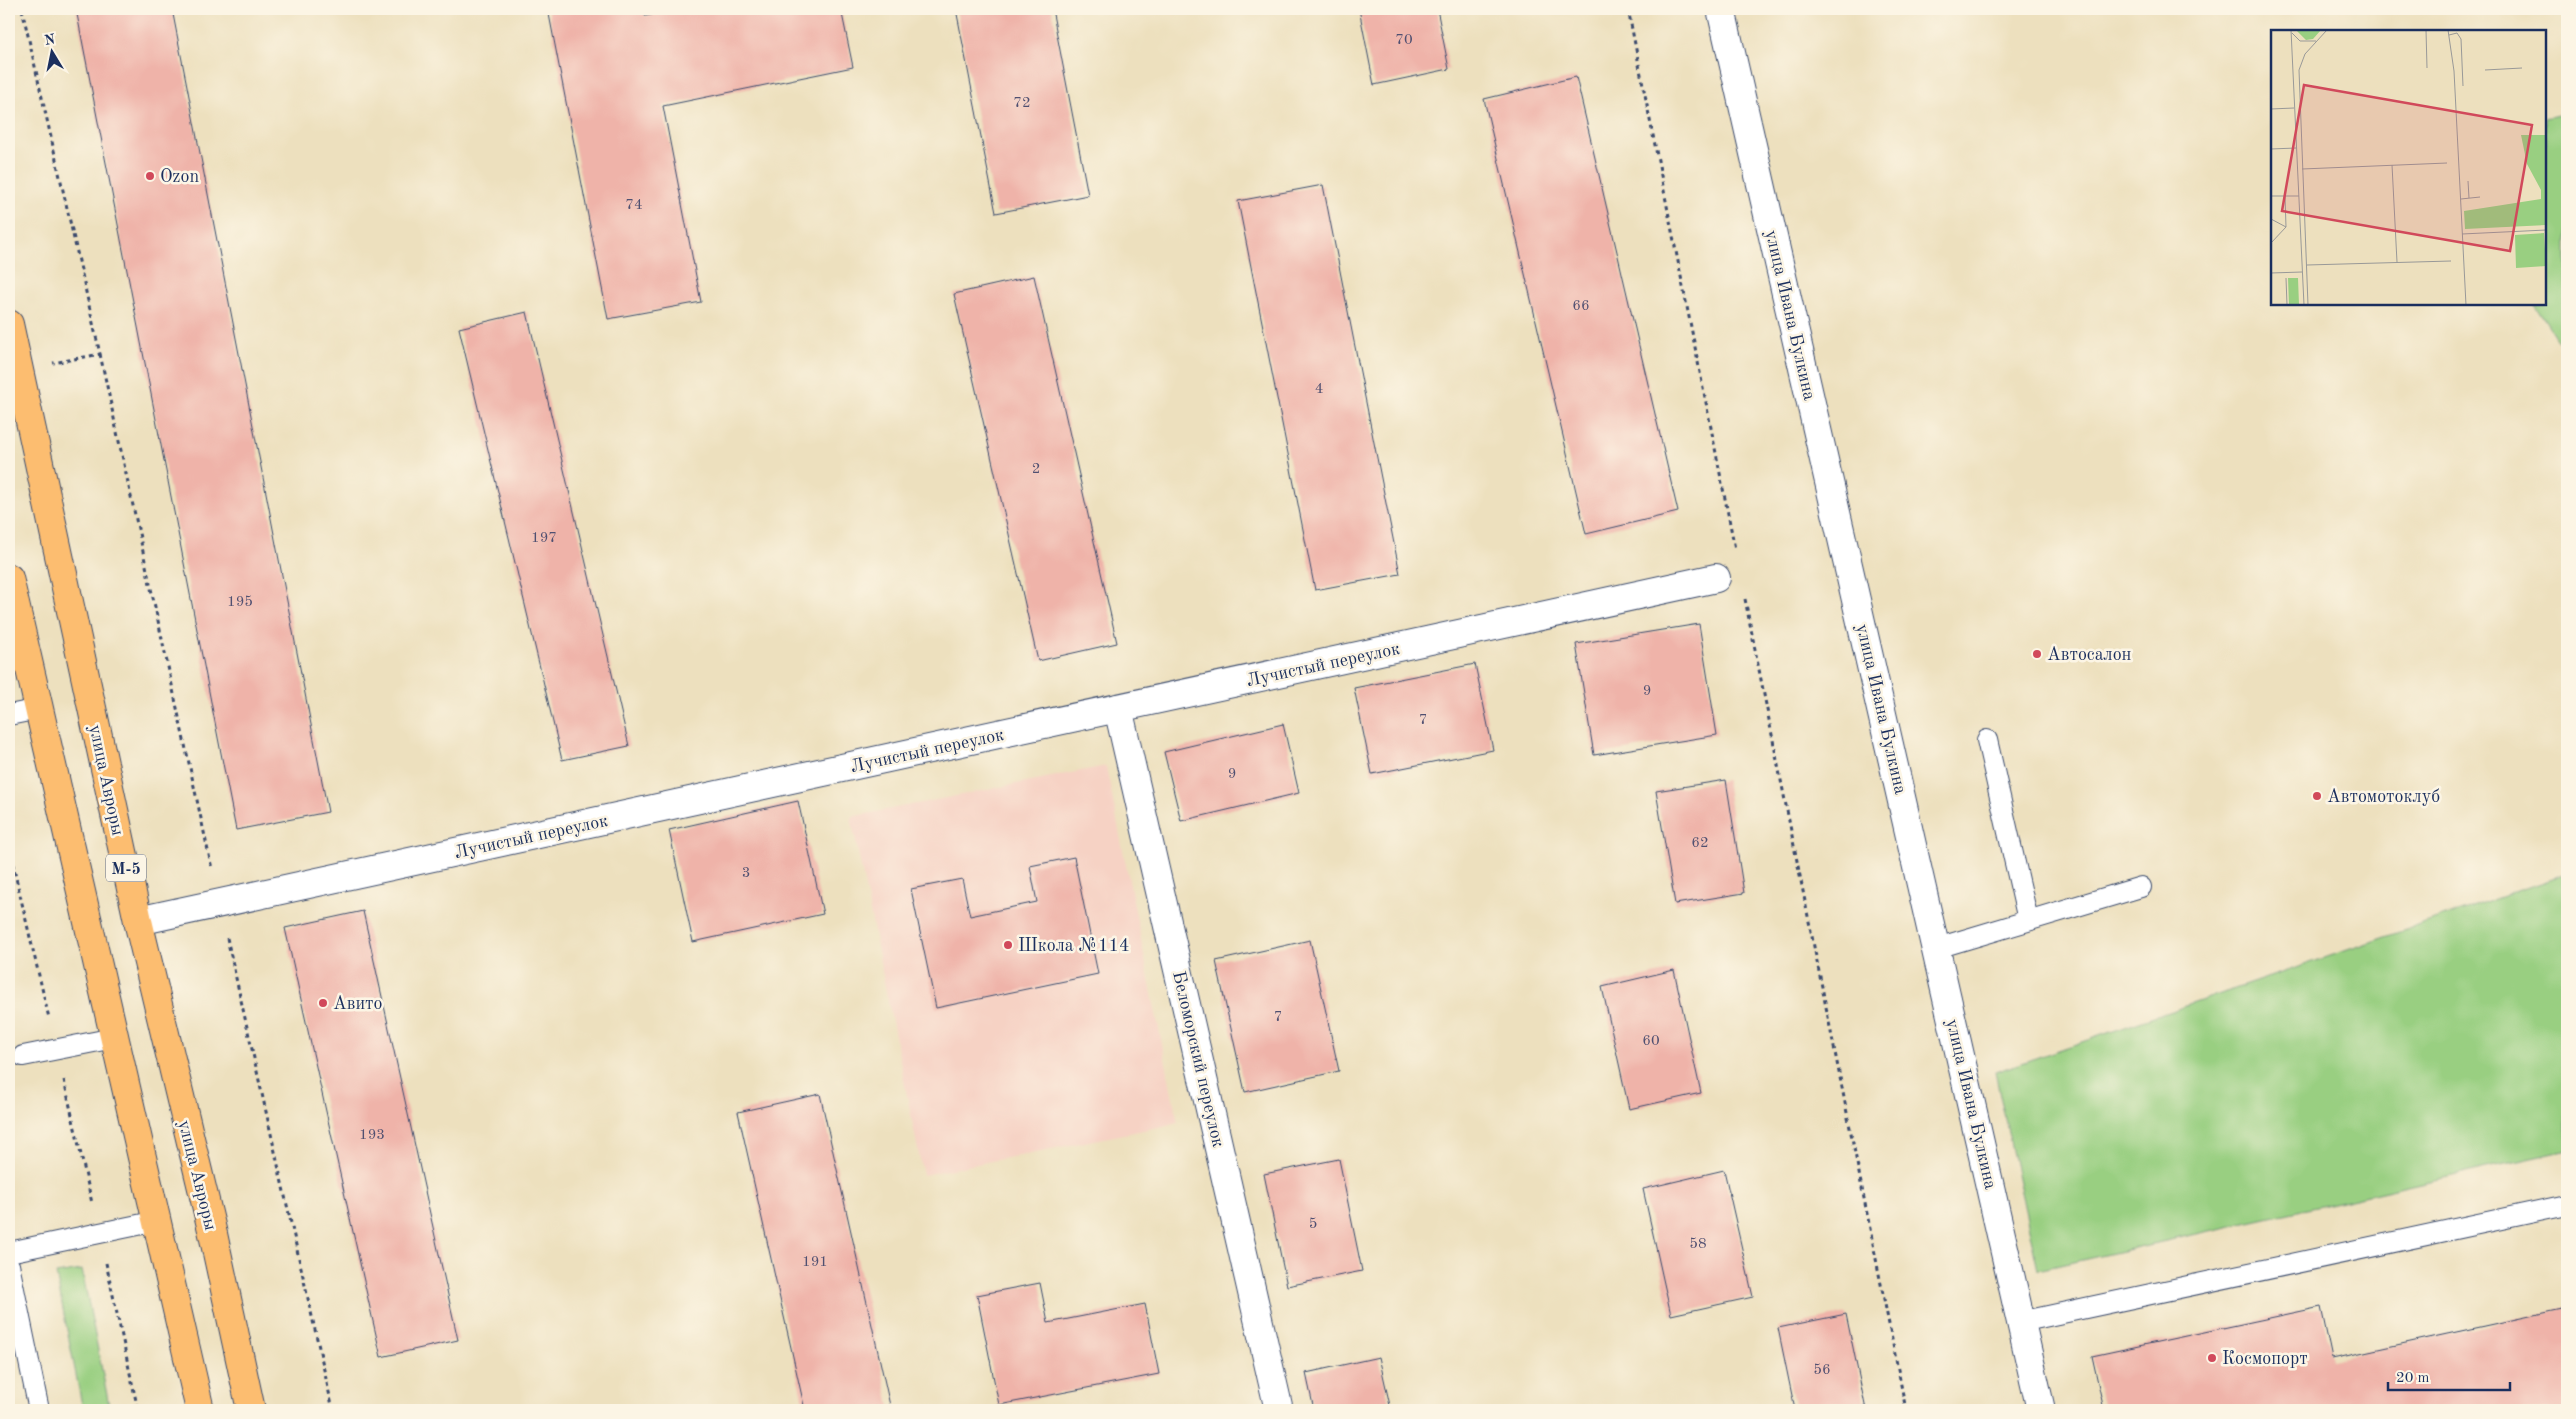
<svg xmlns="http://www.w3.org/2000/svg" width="2576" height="1419" viewBox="0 0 2576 1419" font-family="'Old Standard TT',serif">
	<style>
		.built { fill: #f6d2c4 }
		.green { fill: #99cf81; stroke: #5a7f70 }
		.building { fill: #efb3a9 }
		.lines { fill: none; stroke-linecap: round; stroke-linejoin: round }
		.service-casing { stroke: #3a4a6c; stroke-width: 22 }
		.minor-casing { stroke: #3a4a6c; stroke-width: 30 }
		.primary-casing { stroke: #3a4a6c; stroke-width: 30 }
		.path { stroke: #3a4a6c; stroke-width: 3; stroke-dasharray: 4 4; stroke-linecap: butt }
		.service { stroke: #fff; stroke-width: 20 }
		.minor { stroke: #fff; stroke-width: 28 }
		.primary { stroke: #fcbd6f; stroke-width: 28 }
		.poi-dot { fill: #d1495b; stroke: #fcf5e5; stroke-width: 2 }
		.labels { text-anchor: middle; stroke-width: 5; stroke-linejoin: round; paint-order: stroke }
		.number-label { font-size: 15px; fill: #505071 }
		.shield { fill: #fcf5e5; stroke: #5e6a86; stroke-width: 1 }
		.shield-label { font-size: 16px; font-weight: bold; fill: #1b2f5e }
		.poi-label { font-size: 18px; fill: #1b2f5e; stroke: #fcf5e5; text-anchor: start }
		.street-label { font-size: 18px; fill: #1b2f5e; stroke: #fcf5e5 }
		.inset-road { fill: none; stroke: #999998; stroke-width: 1 }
		.view { fill: #d1495b; fill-opacity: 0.15; stroke: #d1495b; stroke-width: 2.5 }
		.inset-edge { fill: none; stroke: #1b2f5e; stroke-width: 2.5 }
	</style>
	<rect width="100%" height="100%" fill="#fcf5e5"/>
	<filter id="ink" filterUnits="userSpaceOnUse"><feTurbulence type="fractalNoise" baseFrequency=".02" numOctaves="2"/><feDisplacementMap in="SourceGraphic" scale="10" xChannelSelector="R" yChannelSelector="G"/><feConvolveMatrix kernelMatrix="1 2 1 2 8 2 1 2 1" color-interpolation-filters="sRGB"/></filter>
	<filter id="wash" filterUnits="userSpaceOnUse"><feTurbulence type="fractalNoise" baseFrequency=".0096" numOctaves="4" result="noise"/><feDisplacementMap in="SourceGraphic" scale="20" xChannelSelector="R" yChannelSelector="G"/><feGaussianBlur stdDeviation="1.12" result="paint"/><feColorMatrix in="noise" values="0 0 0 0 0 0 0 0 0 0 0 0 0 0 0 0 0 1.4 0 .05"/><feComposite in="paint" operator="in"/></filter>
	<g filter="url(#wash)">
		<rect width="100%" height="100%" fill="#ede0be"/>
		<path class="built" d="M1106,766L1178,1123L923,1175L851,817Z"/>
		<g class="green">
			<path d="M2567,113V360L2561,346L2534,304H2545V118Z"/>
			<path d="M2567,874V1150L2038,1270L1995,1072Z"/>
			<path d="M82,1270L110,1410H83L56,1274Z"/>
		</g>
		<g id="blocks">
			<g class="building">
				<path d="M76,9H172L328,812L236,830Z"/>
				<path d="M548,9H644L645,16L683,9H841L853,67L663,106L701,302L608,319Z"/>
				<path d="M956,9H1052L1088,195L996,213Z"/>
				<path d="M1359,9H1437L1449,69L1374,85Z"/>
				<path d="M1576,77L1678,512L1586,534L1484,99Z"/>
				<path d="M1323,185L1400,574L1315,590L1238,201Z"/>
				<path d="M1034,276L1117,643L1038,661L954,294Z"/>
				<path d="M527,312L629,746L562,760L459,328Z"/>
				<path d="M1699,624L1717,735L1594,755L1576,644Z"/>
				<path d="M1475,664L1493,750L1372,774L1354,688Z"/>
				<path d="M1283,724L1299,793L1181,821L1164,752Z"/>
				<path d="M1726,780L1744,893L1675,904L1656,791Z"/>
				<path d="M798,801L823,914L693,942L669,830Z"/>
				<path d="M1074,857L1098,974L936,1008L911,889L962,879L970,916L1037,902L1030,866Z"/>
				<path d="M363,911L458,1340L381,1357L285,928Z"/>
				<path d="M1310,940L1339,1071L1245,1092L1216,961Z"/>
				<path d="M1674,970L1701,1093L1629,1109L1602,987Z"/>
				<path d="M820,1094L891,1410H805L738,1112Z"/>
				<path d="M1339,1159L1362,1271L1287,1286L1264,1174Z"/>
				<path d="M1724,1170L1753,1297L1671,1315L1643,1189Z"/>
				<path d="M1040,1283L1048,1323L1145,1304L1159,1374L999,1405L977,1295Z"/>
				<path d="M2321,1307L2332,1359L2567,1308V1410H2104L2092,1356Z"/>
				<path d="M1846,1314L1866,1410H1795L1778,1328Z"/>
				<path d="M1379,1357L1391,1410H1314L1306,1373Z"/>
			</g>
		</g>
	</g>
	<g filter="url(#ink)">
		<use href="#blocks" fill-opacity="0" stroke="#3a4a6c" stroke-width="1"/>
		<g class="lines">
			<defs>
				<g id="service">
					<path d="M9,715L39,709"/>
					<path d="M1987,740L2028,920"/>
					<path d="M1937,948L2141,887"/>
					<path d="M23,1056L114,1038"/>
					<path d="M9,1252L157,1221"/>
					<path d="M9,1265L39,1410"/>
					<path d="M2020,1322L2567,1205"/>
				</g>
				<g id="minor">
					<path d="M1721,9L2041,1410"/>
					<path d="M1118,708L1279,1410"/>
					<path d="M138,921L1716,578"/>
				</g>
				<g id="primary">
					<path d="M9,324L138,921L213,1234L251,1410"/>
					<path d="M9,578L200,1410"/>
				</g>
			</defs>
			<use href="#service" class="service-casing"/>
			<use href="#minor" class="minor-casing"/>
			<use href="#primary" class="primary-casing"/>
			<g class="path">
				<path d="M22,9L100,354L53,363"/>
				<path d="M1628,9L1735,549"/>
				<path d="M100,354L212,869"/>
				<path d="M1745,599L1906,1410"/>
				<path d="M9,848L49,1018"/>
				<path d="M227,938L333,1410"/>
				<path d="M64,1080L92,1203"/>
				<path d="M106,1263L138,1410"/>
			</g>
			<use href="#service" class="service"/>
			<use href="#minor" class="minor"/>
			<use href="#primary" class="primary"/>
		</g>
	</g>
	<g class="poi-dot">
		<circle cx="150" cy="176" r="5"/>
		<circle cx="2037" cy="654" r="5"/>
		<circle cx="2317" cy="796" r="5"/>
		<circle cx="1008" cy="945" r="5"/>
		<circle cx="323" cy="1003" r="5"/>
		<circle cx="2212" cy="1358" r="5"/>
	</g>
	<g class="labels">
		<g class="number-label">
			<text x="1404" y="44">70</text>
			<text x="1022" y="107">72</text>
			<text x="634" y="209">74</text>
			<text x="1581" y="310">66</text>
			<text x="1319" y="393">4</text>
			<text x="1036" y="473">2</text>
			<text x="544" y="542">197</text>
			<text x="240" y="606">195</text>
			<text x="1647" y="695">9</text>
			<text x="1423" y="724">7</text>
			<text x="1232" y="778">9</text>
			<text x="1700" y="847">62</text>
			<text x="746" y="877">3</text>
			<text x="1278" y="1021">7</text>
			<text x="1651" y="1045">60</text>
			<text x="372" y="1139">193</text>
			<text x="1313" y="1228">5</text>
			<text x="1698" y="1248">58</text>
			<text x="815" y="1266">191</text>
			<text x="1822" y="1374">56</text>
		</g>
		<rect class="shield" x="106" y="854.5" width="40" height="27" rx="4"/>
		<g class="shield-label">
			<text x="126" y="874">М-5</text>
		</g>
		<g class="poi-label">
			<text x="160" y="182">Ozon</text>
			<text x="2047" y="660">Автосалон</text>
			<text x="2327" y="802">Автомотоклуб</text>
			<text x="1018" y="951">Школа №114</text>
			<text x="333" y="1009">Авито</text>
			<text x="2222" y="1364">Космопорт</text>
		</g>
		<g class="street-label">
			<text transform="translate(1791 315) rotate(77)" y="6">улица Ивана Булкина</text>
			<text transform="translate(1323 664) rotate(-12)" y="6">Лучистый переулок</text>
			<text transform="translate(1882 709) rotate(77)" y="6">улица Ивана Булкина</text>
			<text transform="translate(927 750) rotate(-12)" y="6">Лучистый переулок</text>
			<text transform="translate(107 780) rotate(78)" y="6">улица Авроры</text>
			<text transform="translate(531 836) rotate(-12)" y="6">Лучистый переулок</text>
			<text transform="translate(1199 1059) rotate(77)" y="6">Беломорский переулок</text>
			<text transform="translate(1972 1104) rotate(77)" y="6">улица Ивана Булкина</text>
			<text transform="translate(198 1175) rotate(76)" y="6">улица Авроры</text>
		</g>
	</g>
	<g transform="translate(2271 30)">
		<rect width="275" height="275" fill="#ede0be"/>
		<path d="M25,0H50L42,9L35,10ZM250,105H275V195L194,199L193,181L270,169V160L256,134ZM273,203L275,236L245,238L244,205ZM17,248H27L28,275H18Z" fill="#99cf81"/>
		<path class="inset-road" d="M20,0L33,275M155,0L156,38M177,0L183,41L195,275M21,3L29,11H45M178,5L186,3L190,9L192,56M214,40L251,38M0,79L23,78M0,119L25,118M121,135L126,232M31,139L176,133M197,151L198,168M0,166H28M190,169L209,167M0,189L15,197M191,204L275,200M0,213L15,197L14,166M36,235L180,231M0,243L31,242M15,248L16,275M37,275L28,40L34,24L56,0"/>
		<path class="view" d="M33,55L261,95L239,221L11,181Z"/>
		<rect width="275" height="275" class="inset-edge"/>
	</g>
	<rect width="2576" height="1419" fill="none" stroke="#fcf5e5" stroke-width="30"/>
	<g transform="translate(52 52) rotate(350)" stroke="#fcf5e5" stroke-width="4" paint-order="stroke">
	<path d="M0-4L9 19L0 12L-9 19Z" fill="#1b2f5e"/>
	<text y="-8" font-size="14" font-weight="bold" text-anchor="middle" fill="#1b2f5e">N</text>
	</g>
	<path d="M2388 1382v8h122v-8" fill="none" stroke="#1b2f5e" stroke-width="2.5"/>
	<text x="2396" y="1382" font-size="15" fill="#1b2f5e" stroke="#fcf5e5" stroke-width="4" paint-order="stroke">20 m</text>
</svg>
